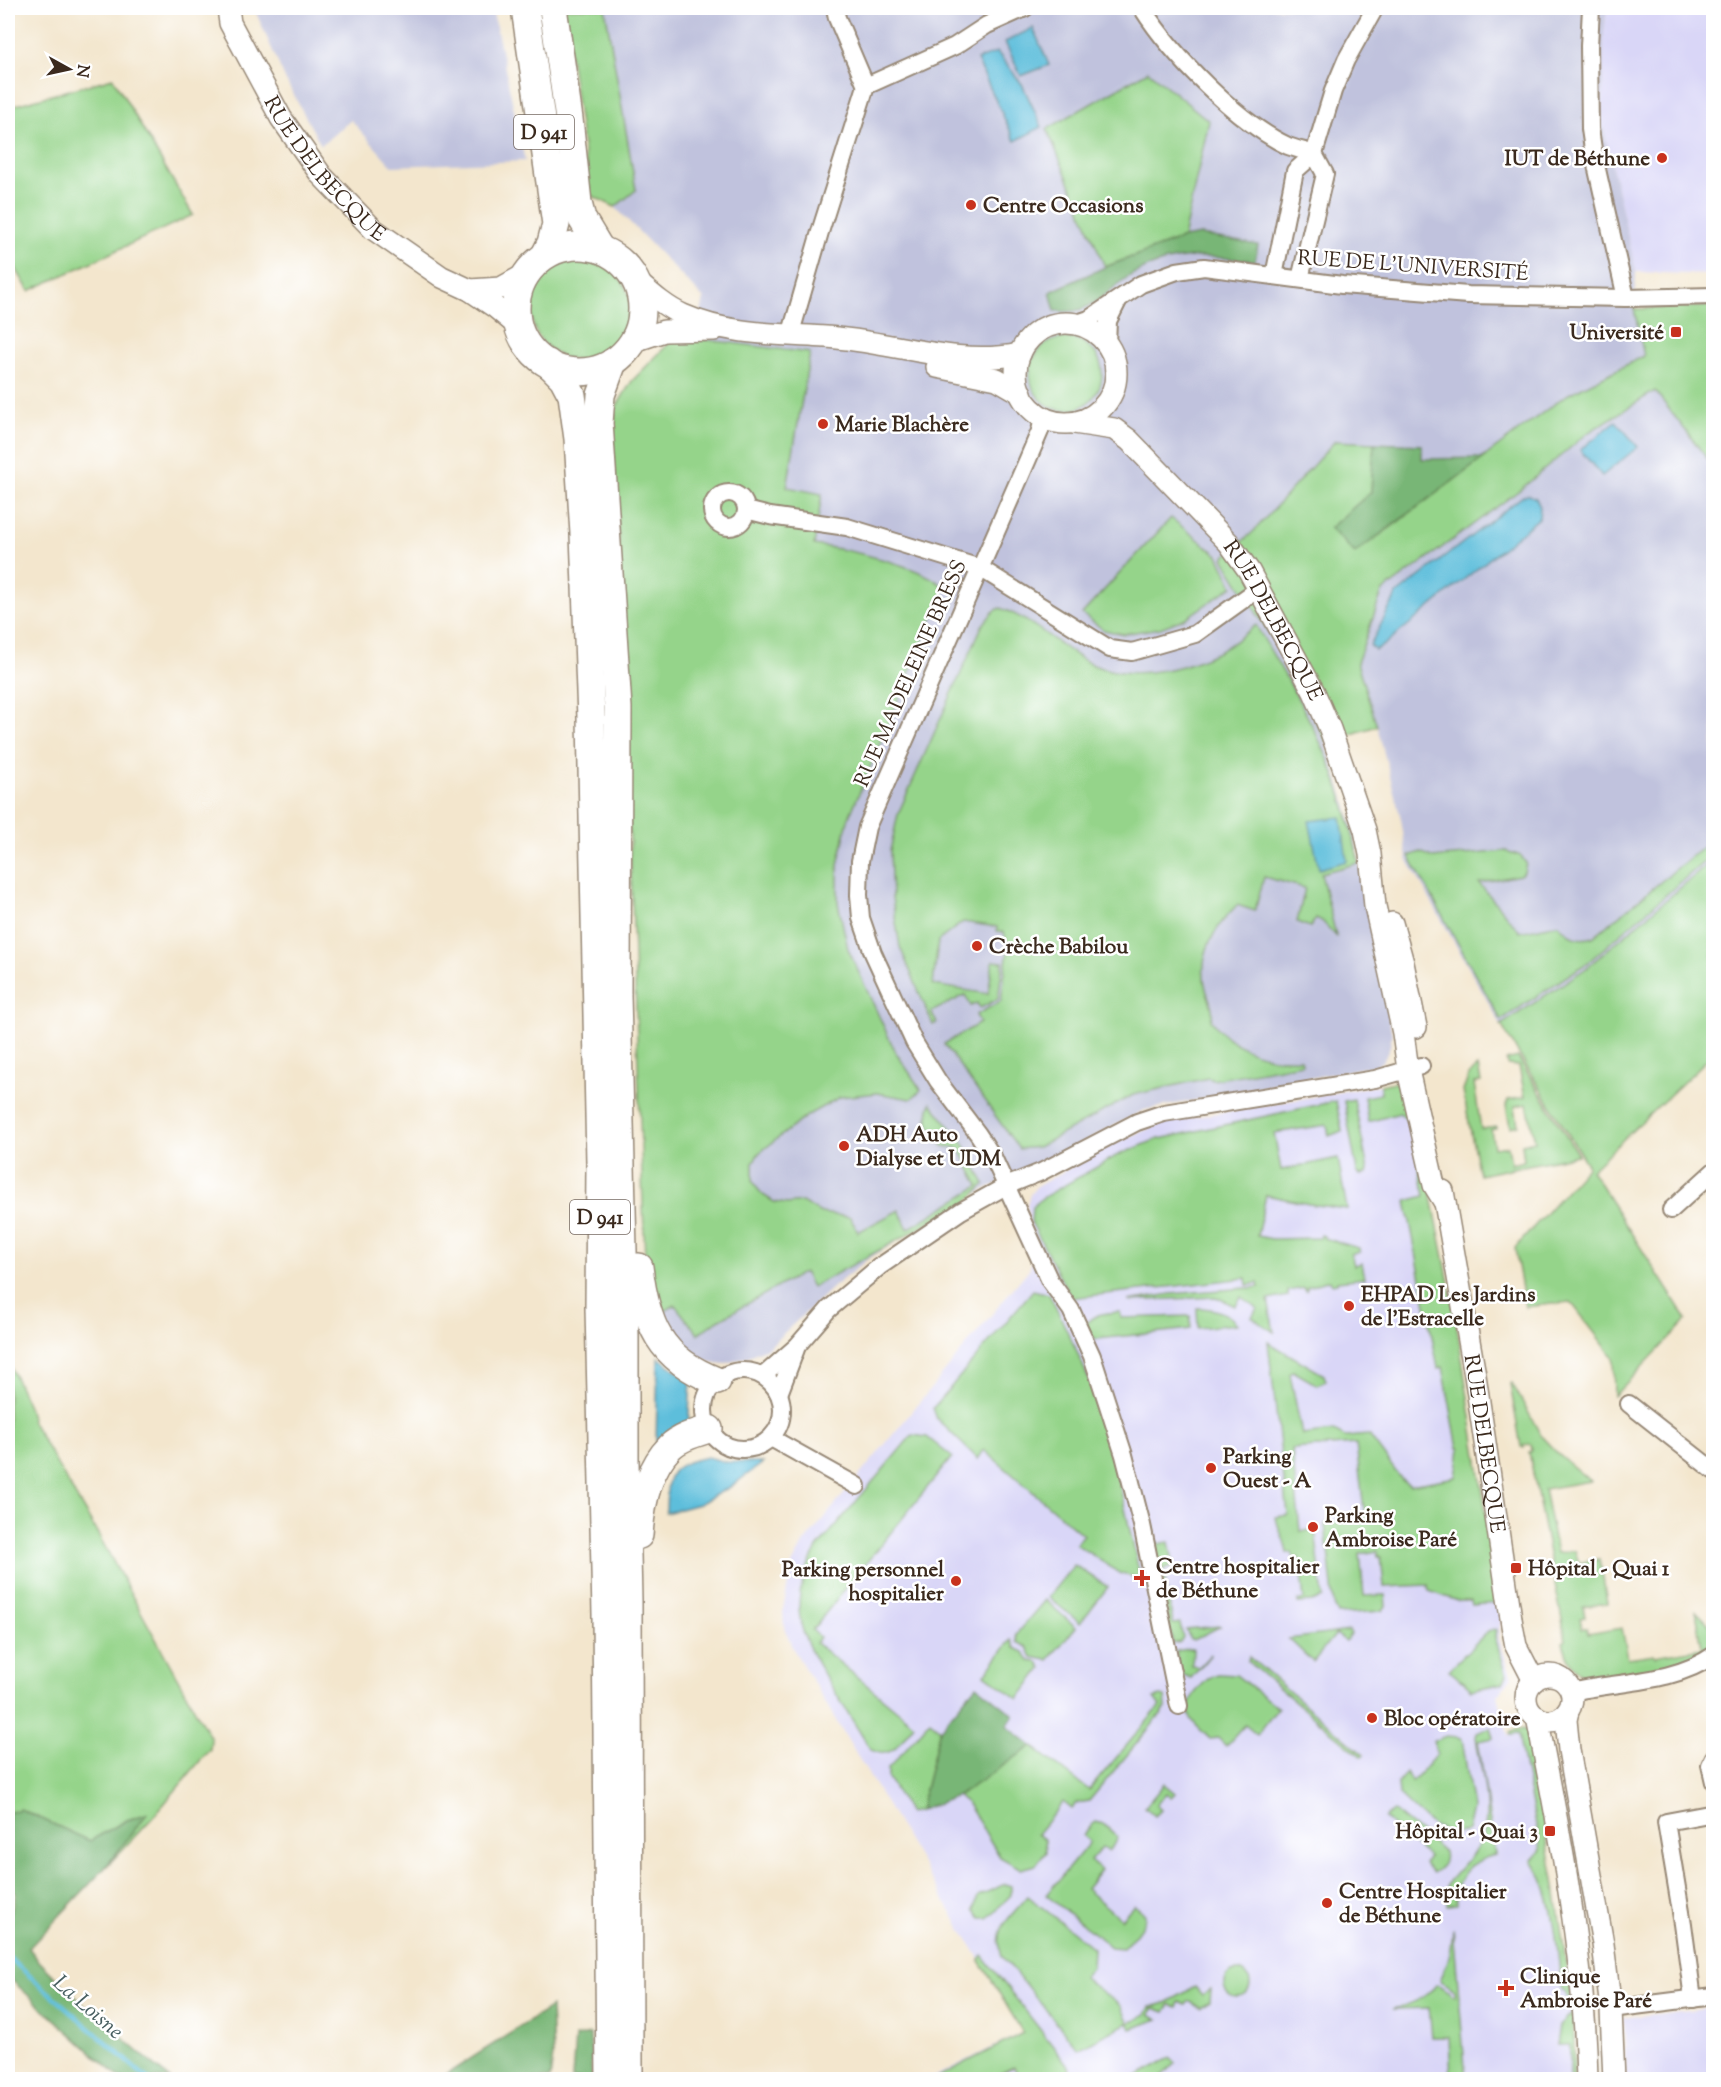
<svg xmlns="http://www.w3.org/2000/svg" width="1721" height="2087" viewBox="0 0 1721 2087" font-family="'Sorts Mill Goudy',serif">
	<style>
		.built { fill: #d9d6f7 }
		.industrial { fill: #c0c2dd }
		.green { fill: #95d48a; stroke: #687f54; stroke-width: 1.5 }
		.forest { fill: #78b676; stroke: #5a704a; stroke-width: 1.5 }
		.water { fill: #5dbedb; stroke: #4c747c; stroke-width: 1.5 }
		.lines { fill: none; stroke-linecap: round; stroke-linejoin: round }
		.stream { stroke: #5dbedb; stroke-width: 4.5 }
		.minor-casing { stroke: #978876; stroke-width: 20 }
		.tertiary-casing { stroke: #978876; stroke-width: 24 }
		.trunk-casing { stroke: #978876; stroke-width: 30 }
		.minor { stroke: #fff; stroke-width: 16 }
		.tertiary { stroke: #fff; stroke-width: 21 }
		.trunk { stroke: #fff; stroke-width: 27 }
		.poi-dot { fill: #c8321e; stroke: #fff; stroke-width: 2 }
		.labels { text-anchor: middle; stroke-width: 5; stroke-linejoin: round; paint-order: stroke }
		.shield { fill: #fff; stroke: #766a62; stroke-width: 1.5 }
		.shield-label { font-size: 20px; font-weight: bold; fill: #3b2a1e }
		.poi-label { font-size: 21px; font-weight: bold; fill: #3b2a1e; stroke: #fff; text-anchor: start }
		.street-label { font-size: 21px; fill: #3b2a1e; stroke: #fff }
		.water-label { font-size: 22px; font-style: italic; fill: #475e60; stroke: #fff }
	</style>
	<rect width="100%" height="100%" fill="#fff"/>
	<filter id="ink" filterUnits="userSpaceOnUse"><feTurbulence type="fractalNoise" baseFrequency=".0167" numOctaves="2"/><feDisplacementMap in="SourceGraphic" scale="12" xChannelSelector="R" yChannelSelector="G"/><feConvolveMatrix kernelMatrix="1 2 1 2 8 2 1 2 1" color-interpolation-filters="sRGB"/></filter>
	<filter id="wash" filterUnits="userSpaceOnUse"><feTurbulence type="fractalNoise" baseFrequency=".008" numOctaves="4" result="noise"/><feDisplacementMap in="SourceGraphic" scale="24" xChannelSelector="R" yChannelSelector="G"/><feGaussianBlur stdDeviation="1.35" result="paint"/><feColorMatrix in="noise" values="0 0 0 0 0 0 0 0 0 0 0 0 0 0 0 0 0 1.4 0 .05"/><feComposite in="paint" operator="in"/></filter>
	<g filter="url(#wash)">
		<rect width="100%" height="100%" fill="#f3e6cd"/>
		<g class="built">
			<path d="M1607,8H1713V275L1636,272L1602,122L1604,32Z"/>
			<path d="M1380,1085L1399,1086L1404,1090L1462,1368L1502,1615L1498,1636L1512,1677L1498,1695L1508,1735L1525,1732L1571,1995V2079H929L1023,2032L792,1647L784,1627L783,1609L792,1565L803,1544L1030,1268L1032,1259L1027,1205L1030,1195L1036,1187L1114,1143L1162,1123Z"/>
			<path d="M1713,2007V2079H1626L1624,2018Z"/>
		</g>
		<g class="industrial">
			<path d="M254,8H492L525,161L392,166L351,120L321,145L286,81Z"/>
			<path d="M605,8H1607L1604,32L1602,122L1636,272L1634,309L1645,355L1565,396L1484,458L1421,459L1422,445L1335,441L1253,532L1223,558L1281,653L1326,742L1354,829L1392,1035L1390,1046L1385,1058L1378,1065L1144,1110L1041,1164L987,1188L868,1259L834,1286L769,1347L747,1357L724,1364L703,1361L685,1350L667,1333L659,1313L693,352L704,299L615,207L636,190Z"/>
			<path d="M1655,391L1713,466V860L1585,969L1501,1025L1407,859L1401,819L1377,726L1357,663L1382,592L1521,489L1589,432Z"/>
		</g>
		<g class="green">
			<path d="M563,8H605L636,190L615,207L590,195Z"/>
			<path d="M1148,71L1209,121L1183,238L1105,267L1047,129Z"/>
			<path d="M113,78L193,215L29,291L8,255V107Z"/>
			<circle cx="581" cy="310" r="50"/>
			<path d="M1713,306V466L1655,391L1589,432L1521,489L1382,592L1357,663L1377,726L1326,742L1281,653L1223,558L1253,532L1335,441L1374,443L1371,492L1330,528L1355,552L1390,528L1565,396L1644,356L1634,309Z"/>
			<path d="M676,336L810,353L787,487L822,494L814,545C845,549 925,566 945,588L848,820L838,865V903L848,949L895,1051L921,1090L911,1099L877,1093L840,1097L808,1115L759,1153L753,1162V1181L757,1188L763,1195L774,1202L787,1204L802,1202L821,1213L850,1217L858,1232L899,1210L908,1229L979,1186L959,1148L943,1146C932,1129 923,1123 931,1103L964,1144L985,1184L966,1203L812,1287L804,1272L715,1322L698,1334L675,1305L655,1317L645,1260L620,564L613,437L616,407L632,381Z"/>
			<circle cx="1066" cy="374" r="36"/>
			<path d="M1171,518L1218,555L1233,586L1186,618L1160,628L1123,634L1104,630L1082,614Z"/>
			<path d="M1000,608C1031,619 1054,642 1082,659C1120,683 1180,672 1218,652C1232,645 1244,634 1256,625C1283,673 1314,722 1334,774C1345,803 1353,833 1359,863L1321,873L1336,936L1322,921L1316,918L1310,927L1297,922L1305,888L1264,877L1255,911L1237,905C1214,928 1197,955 1206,989C1209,1000 1215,1010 1211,1020C1233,1049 1265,1061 1301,1059L1302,1064L1213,1080L1208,1078L1133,1095L1038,1147L1019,1149L944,1044L980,1023L976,1015L1001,1001L1008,949L1004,932L997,931V927L963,922L938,941L933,985L988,994L993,961L1003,962L998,999L980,1008L977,1003L971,1006L965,995L931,1012L937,1023L933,1025L900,947L892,898L890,851L898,814L982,626L993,612Z"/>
			<path d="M1713,839V854L1587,963L1501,1020L1409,856L1421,852L1433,858L1506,851L1521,856L1526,863L1524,872L1520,875L1479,883L1520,932L1558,924C1570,936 1577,942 1593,937Z"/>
			<path d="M1713,860V1054L1591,1170L1687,1320L1614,1396L1613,1357L1571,1302L1525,1307L1515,1248L1588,1166L1501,1025L1585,969Z"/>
			<path d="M1518,1057L1578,1155L1479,1175L1463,1091L1469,1075L1478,1067L1481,1082L1474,1083L1481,1129L1496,1127V1129L1491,1130L1494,1148L1508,1146L1511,1164L1524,1161L1522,1144L1535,1141L1527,1104L1515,1106L1518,1125L1510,1127L1506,1105L1508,1100L1525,1097L1519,1066L1507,1065L1506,1060Z"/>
			<path d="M1394,1082L1404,1090L1431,1192L1454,1308L1500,1603L1472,1605L1471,1601H1458L1429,1591L1428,1585L1384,1587L1381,1557H1378L1377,1551L1360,1554L1364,1596L1385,1595L1386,1607L1382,1611L1338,1614L1334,1605L1325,1524L1365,1518L1356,1444L1292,1449L1300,1531L1315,1530L1323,1598L1312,1602L1298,1603V1601L1304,1599L1299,1558H1293L1292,1552L1287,1553C1285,1540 1278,1530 1276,1517L1288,1515L1268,1342L1324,1375L1326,1381L1317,1385L1293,1371L1290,1374L1302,1435L1334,1431L1345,1437L1369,1435L1402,1480L1410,1485L1456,1477L1460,1448H1458L1443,1367L1438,1368L1406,1201L1425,1196L1410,1123L1400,1113L1368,1122L1364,1097L1381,1094L1380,1085Z"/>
			<path d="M1354,1099L1368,1170L1367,1174L1360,1175L1357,1172L1344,1101Z"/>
			<path d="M1336,1101L1342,1131L1329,1136L1327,1125L1274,1133L1281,1170L1338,1158L1347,1209L1309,1204L1266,1195L1257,1236L1272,1239L1320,1238L1321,1235L1324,1236V1238L1359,1248L1360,1252L1351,1254L1354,1265L1362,1263L1365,1278L1337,1281V1283L1332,1284L1330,1280L1307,1287V1291H1306L1304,1288L1288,1291V1296L1268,1300L1274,1332L1252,1317L1257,1308L1241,1297L1235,1306L1216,1297L1128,1301L1171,1294L1259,1287L1258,1283L1247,1285L1246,1278L1071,1298L1031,1222L1032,1207L1042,1198L1116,1156L1155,1140Z"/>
			<path d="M1033,1290L1049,1294C1069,1334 1089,1374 1102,1417C1118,1470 1128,1525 1141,1579L1119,1573L1076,1544L1083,1535L984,1450L978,1459L937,1419L933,1408Z"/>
			<path d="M1197,1308C1212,1308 1228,1312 1237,1324L1198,1328Z"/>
			<path d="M1120,1312L1121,1318L1190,1316L1191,1329L1097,1339L1088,1336L1085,1325C1093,1313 1107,1313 1120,1312Z"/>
			<path d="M8,1361L28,1406L32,1422L98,1534L211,1739L210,1749L154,1816L106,1867L146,1814L127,1820L90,1841L20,1809L8,1813Z"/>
			<path d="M1512,1383L1542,1437L1558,1454L1590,1481L1544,1489L1557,1553L1575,1551L1579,1563L1600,1559L1607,1603L1583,1607L1585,1617L1580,1618L1582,1628H1587L1588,1634L1622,1628L1628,1658L1654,1654L1655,1656L1702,1648L1696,1611L1713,1628V1644L1699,1657L1682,1664L1599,1680L1598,1674L1583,1675C1570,1666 1567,1657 1563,1642L1566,1640L1529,1452L1532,1451L1531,1444L1524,1445V1448L1521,1447L1510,1384Z"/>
			<path d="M912,1435L927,1437L952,1457L812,1630L820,1637L816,1643L914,1724C902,1739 893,1762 871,1750C857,1728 844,1706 830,1684C798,1633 786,1604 817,1548Z"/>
			<path d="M1153,1526L1157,1544L1169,1542L1174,1567L1163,1569L1173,1624L1180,1623L1183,1637L1180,1642L1173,1644L1149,1527Z"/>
			<path d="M1074,1565L1108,1587L1080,1623L1048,1597Z"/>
			<path d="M1045,1600L1076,1627L1048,1660L1032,1657L1027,1647L1017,1642L1016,1634Z"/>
			<path d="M1221,1626L1193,1640H1190L1186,1629Z"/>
			<path d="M1496,1630L1495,1637L1507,1675L1503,1683L1472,1690L1449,1670L1488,1631Z"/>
			<path d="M1349,1631L1351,1634L1345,1641L1336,1634L1313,1662L1289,1639Z"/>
			<path d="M1011,1640L1015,1648L1024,1652L1029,1661L1038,1662L1042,1668L1018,1699L985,1674Z"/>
			<path d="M1188,1649H1193L1192,1666L1199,1667L1211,1654L1191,1678L1179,1673L1176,1651Z"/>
			<path d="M1249,1657L1364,1755L1362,1757L1248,1662Z"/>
			<path d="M1218,1674L1236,1675L1278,1708L1257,1735L1245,1725L1226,1746L1218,1738L1210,1739C1191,1720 1178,1712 1199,1688C1205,1682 1209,1676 1218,1674Z"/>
			<path d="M1161,1696L1165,1697L1166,1708L1089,1801L1077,1803L1072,1809L1063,1802L1037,1834L1045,1840L1046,1852L1036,1865L1021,1869L1000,1857L968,1804L958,1796L1032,1746L1089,1790L1160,1706L1154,1698Z"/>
			<path d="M930,1721L940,1729L920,1810L909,1813L888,1778V1769Z"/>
			<path d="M1491,1727L1494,1738L1478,1741L1495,1855C1470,1861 1454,1877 1456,1904L1447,1905V1884C1458,1869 1474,1857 1481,1840C1494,1811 1480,1767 1476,1737L1477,1733Z"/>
			<path d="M1523,1729L1527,1731L1529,1736L1555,1886L1571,1999L1567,1998L1564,1990H1561C1558,1950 1555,1894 1532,1860L1541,1850L1518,1734L1511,1735L1510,1732Z"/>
			<path d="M1446,1736L1458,1737L1462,1739L1473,1809L1468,1831C1438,1839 1420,1814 1399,1795L1398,1783L1406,1772L1412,1782L1437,1754L1433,1741Z"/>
			<path d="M1164,1784L1175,1793L1171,1797L1166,1793L1156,1805L1161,1810L1155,1816L1145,1807Z"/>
			<path d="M1394,1811L1444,1852C1446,1863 1442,1867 1433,1873L1424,1863L1429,1857L1384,1818Z"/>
			<path d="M1096,1822L1103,1824L1117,1836L1116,1842L1108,1851L1102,1847L1090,1861L1101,1870L1086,1889L1121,1919L1134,1905C1137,1907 1143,1911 1145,1915C1147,1923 1129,1942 1123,1948L1111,1947L1046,1895L1090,1842L1083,1836L1092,1825Z"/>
			<path d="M1005,1884L1011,1886V1895L988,1918H981L974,1910L978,1896Z"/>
			<path d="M1028,1896L1093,1948L1092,1967L1083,1977L1121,2006L1129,2023L1146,2014L1150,2007L1166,2003L1195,1987L1202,1995L1211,1989L1210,2002L1200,2008L1189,2001L1186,2005L1179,2002L1177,2007L1170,2004L1165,2012L1154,2008L1150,2014L1159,2019L1131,2029L1128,2023L1078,2049L1002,1956C992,1928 1011,1917 1028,1896Z"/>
			<path d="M1453,1928L1466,2079H1451L1449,2037H1432L1429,2008L1392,2009C1410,2005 1425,1999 1437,1984L1455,1996V1991L1440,1980C1449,1962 1452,1948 1453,1928Z"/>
			<path d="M982,1955L1070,2068C1069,2074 1066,2077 1061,2080L1020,2079L1013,2067L990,2079H934L1023,2033L979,1959Z"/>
			<circle cx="1237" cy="1984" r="13"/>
			<path d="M1573,2013L1574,2016V2079H1570V2045H1557L1560,2026Z"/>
			<path d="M1170,2058L1175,2063L1160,2079H1122L1136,2077Z"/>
		</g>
		<g class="forest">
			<path d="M1201,235L1258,245L1255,261C1209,256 1176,251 1133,274C1114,284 1096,308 1074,311C1068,312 1061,311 1055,311L1050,292L1105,267L1183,238Z"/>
			<path d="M1374,443L1422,445V459L1484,458L1355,553L1330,528L1371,492Z"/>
			<path d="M976,1685L1014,1715L1007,1726L1032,1746L958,1796L920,1810L940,1729Z"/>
			<path d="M20,1809L90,1841L127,1820L147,1814L104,1869L29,1948L38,1960L71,1993L170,2079H121L8,1977V1915L11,1912L16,1893L8,1881V1813Z"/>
			<path d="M551,2007L553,2056L550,2079H439Z"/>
			<path d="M590,2034L592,2079H572L575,2037Z"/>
		</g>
		<g class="water">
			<path d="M1033,28L1049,65L1021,76L1005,42Z"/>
			<path d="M997,52L1022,84L1042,127L1015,141L977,60Z"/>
			<path d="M1616,421L1638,447L1602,476L1580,450Z"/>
			<path d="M1529,495L1536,498L1540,507L1539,518L1384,645L1375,650L1370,645L1397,594L1523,496Z"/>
			<path d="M1341,817L1347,861L1319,869L1309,821Z"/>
			<path d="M658,1357L691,1381L688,1429L656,1442Z"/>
			<path d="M708,1457L726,1462L763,1463L730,1487L699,1504L666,1513C667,1474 667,1465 708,1457Z"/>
		</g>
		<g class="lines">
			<path class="stream" d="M8,1957L149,2080"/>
		</g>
	</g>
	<g filter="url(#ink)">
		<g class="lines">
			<defs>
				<g id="minor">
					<path d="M835,8L837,18L866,86"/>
					<path d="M1142,8C1172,55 1237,122 1288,146C1296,149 1305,151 1314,154"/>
					<path d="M1591,8L1589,46L1590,129L1594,156L1626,298"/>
					<path d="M1274,276L1295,171L1314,154L1333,91L1346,60L1375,8"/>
					<path d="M1300,279L1325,174L1314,154"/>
					<path d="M1074,324L1089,319L1141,284L1177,271L1204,267L1342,285L1468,295L1626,298L1714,296"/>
					<path d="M790,336L820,232L866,86L955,46L987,25L1025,8"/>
					<path d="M1107,344L1108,321L1118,301"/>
					<path d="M1043,418L1040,431L1028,459L867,827L860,861L859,895L861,918L873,953L914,1042L938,1081L978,1134L993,1157L1050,1281L1071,1310L1092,1356L1124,1455L1142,1525L1179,1706"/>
					<circle cx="729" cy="510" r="17"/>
					<path d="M746,510L770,516L847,527L980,568L1110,649L1132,652L1195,634L1258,589"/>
					<path d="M1671,1210L1714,1171"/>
					<circle cx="743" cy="1410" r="39"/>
					<path d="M763,1376L797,1346L829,1309L879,1267L961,1211L1006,1186L1041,1172L1137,1122L1164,1113L1375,1079L1421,1066"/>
					<path d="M779,1394L796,1349"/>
					<path d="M1629,1404L1714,1471"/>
					<path d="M771,1438L857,1486"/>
					<path d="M1571,1692C1618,1681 1673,1684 1714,1655"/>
					<path d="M1714,1757L1710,1765L1714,1782"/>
					<path d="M1693,1999L1683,1924L1666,1822L1714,1813"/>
					<path d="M1611,2009L1714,1996"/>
				</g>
				<g id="tertiary">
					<path id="s1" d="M228,8L230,23L281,118L321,175L373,229L442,277L470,290L495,307L519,327"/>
					<path d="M635,280C650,293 665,307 683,315C728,335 778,334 826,337C892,341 954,367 1020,354"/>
					<path d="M470,290L501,288L526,274"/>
					<circle cx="1066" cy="373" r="50"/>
					<path d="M634,341L664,331L714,330"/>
					<path d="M937,367L997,379L1021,393"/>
					<path id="s2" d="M1074,423L1114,429L1129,440L1229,543L1249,571L1271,612L1314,692L1330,729L1365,830L1370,854L1375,906L1403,1033L1408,1070L1434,1185L1445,1203"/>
					<path d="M1392,923L1403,963L1416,1027"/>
					<path id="s3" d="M1443,1191L1475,1375L1512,1625L1516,1646L1534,1681"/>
					<circle cx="1549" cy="1698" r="23"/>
					<path d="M1568,1711L1566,1720L1569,1750L1603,1944L1611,2009L1614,2080"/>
					<path d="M1537,1717C1560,1834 1585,1960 1587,2080"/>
				</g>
				<g id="trunk">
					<path d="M525,8L556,224L551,243L545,255"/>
					<path d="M553,8L569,119L578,203L582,219L600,249"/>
					<circle cx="579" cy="309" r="63"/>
					<path d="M613,362L601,395L599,423L618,708L617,994L625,1336V1461L628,1600L629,2080"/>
					<path d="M548,363L563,378L572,395L578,439L584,534L591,718L600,1163L599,1308L606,1614L610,2080"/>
					<path d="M639,1267C646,1324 659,1359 717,1381"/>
					<path d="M639,1535C641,1504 648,1469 670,1447C680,1437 696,1433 709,1429"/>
				</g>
			</defs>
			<use href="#minor" class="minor-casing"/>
			<use href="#tertiary" class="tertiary-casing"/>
			<use href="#trunk" class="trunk-casing"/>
			<use href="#minor" class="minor"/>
			<use href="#tertiary" class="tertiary"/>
			<use href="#trunk" class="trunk"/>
		</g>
	</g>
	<g class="poi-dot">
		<circle cx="1662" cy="158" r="6"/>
		<circle cx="971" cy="205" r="6"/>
		<rect x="1670" y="326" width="12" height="12" rx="3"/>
		<circle cx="823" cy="424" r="6"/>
		<circle cx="977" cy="946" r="6"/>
		<circle cx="844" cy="1146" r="6"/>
		<circle cx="1349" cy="1306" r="6"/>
		<circle cx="1211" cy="1468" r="6"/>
		<circle cx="1313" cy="1527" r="6"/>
		<rect x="1510" y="1562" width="12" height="12" rx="3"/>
		<path d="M1139 1569h6v6h6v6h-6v6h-6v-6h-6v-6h6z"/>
		<circle cx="956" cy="1581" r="6"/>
		<circle cx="1372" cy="1718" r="6"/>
		<rect x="1544" y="1825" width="12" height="12" rx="3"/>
		<circle cx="1327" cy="1903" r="6"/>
		<path d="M1503 1979h6v6h6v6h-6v6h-6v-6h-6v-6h6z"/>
	</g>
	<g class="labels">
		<g class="shield">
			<rect x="514" y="115" width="60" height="34" rx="4.5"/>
			<rect x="570" y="1200" width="60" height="34" rx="4.5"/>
		</g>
		<g class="shield-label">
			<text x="544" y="139">D 941</text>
			<text x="600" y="1224">D 941</text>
		</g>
		<g class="poi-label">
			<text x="1650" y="165" text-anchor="end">IUT de Béthune</text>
			<text x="983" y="212">Centre Occasions</text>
			<text x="1664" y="339" text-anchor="end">Université</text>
			<text x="835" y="431">Marie Blachère</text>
			<text x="989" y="953">Crèche Babilou</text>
			<text x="856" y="1141">ADH Auto<tspan x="856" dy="24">Dialyse et UDM</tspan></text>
			<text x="1361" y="1301">EHPAD Les Jardins<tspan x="1361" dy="24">de l'Estracelle</tspan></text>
			<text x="1223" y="1463">Parking<tspan x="1223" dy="24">Ouest - A</tspan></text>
			<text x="1325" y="1522">Parking<tspan x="1325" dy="24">Ambroise Paré</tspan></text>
			<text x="1156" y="1573">Centre hospitalier<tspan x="1156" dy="24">de Béthune</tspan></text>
			<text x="1528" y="1575">Hôpital - Quai 1</text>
			<text x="944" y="1576" text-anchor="end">Parking personnel<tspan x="944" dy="24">hospitalier</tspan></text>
			<text x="1384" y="1725">Bloc opératoire</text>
			<text x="1538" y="1838" text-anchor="end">Hôpital - Quai 3</text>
			<text x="1339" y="1898">Centre Hospitalier<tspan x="1339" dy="24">de Béthune</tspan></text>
			<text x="1520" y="1983">Clinique<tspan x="1520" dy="24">Ambroise Paré</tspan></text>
		</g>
		<g class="street-label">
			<text dy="7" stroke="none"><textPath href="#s1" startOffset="190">RUE DELBECQUE</textPath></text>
			<text transform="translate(1413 265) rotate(4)" y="7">RUE DE L'UNIVERSITÉ</text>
			<text dy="7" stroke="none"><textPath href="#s2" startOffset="292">RUE DELBECQUE</textPath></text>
			<text transform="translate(910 673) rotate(-66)" y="7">RUE MADELEINE BRESS</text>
			<text dy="7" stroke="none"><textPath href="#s3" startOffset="256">RUE DELBECQUE</textPath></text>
		</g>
		<g class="water-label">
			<text transform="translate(89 2006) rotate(41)" y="8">La Loisne</text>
		</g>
	</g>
	<rect width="1721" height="2087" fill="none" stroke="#fff" stroke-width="30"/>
	<g transform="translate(69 69) rotate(98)" stroke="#ffffff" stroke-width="4.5" paint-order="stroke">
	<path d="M0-4.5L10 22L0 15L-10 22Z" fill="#3b2a1e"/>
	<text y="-9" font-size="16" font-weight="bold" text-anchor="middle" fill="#3b2a1e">N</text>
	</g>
</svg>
